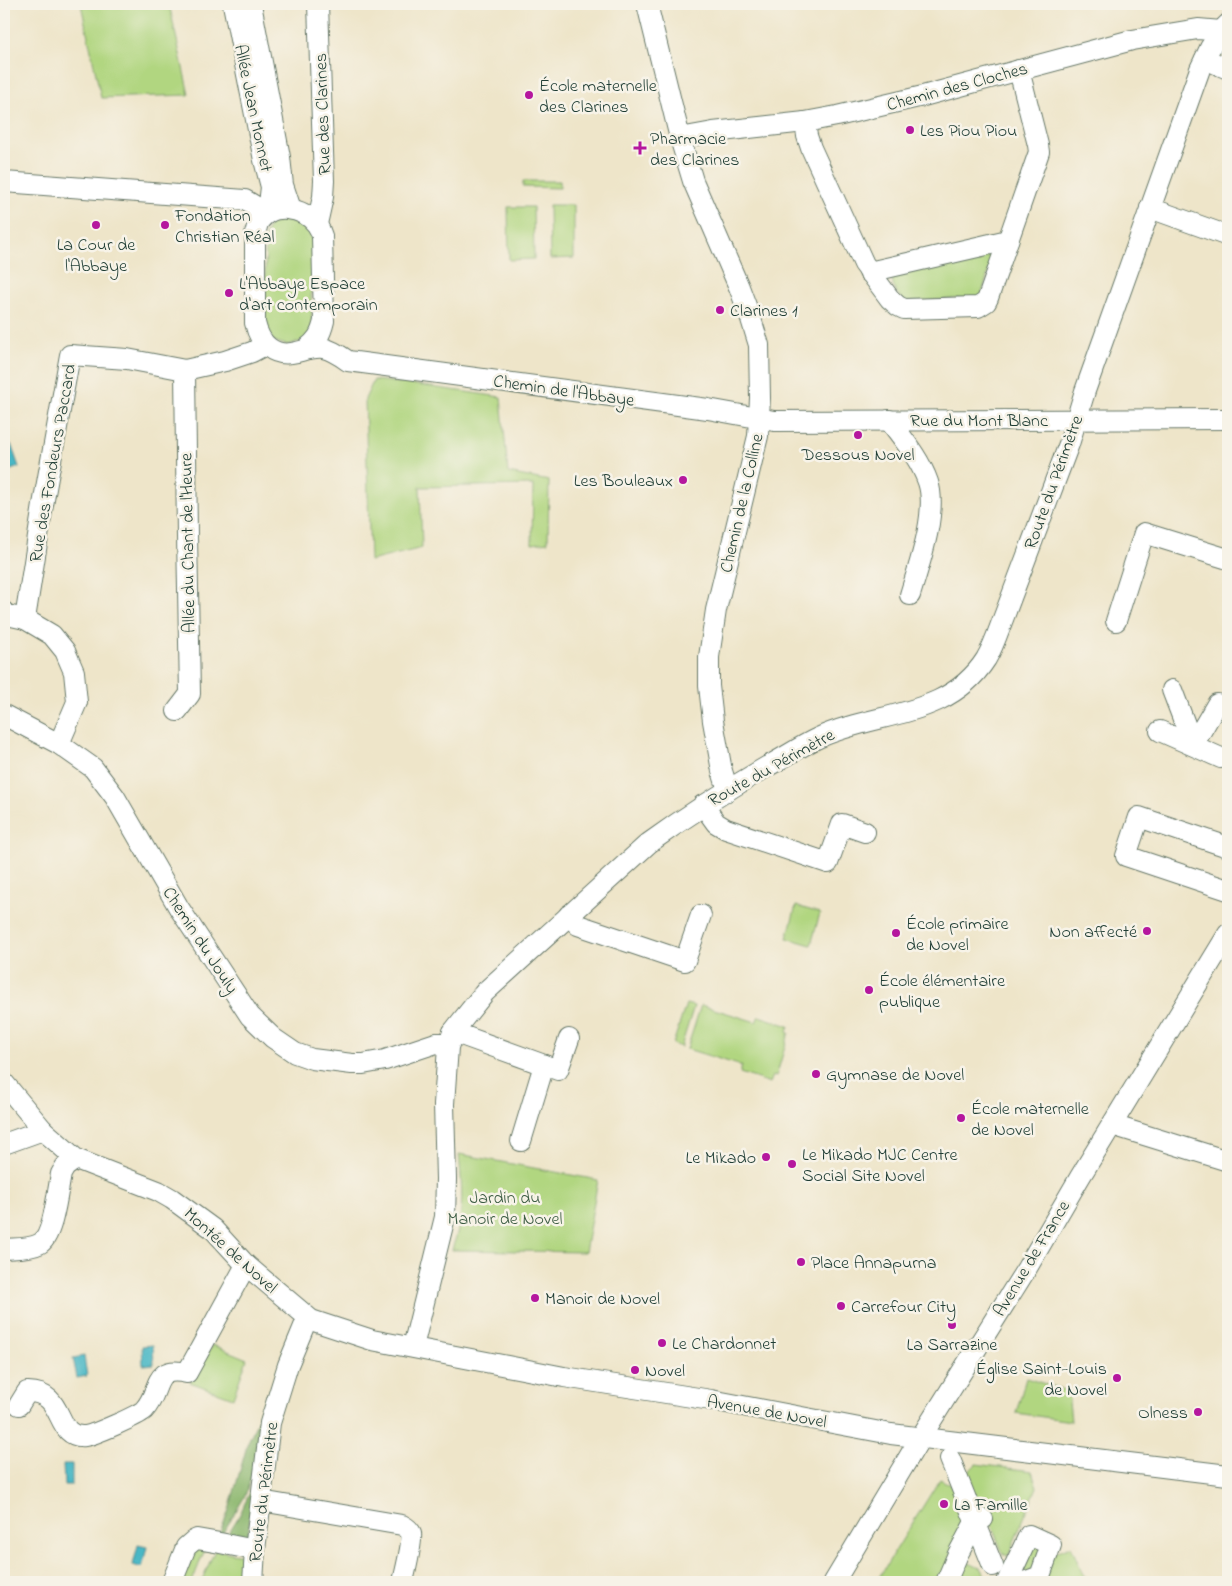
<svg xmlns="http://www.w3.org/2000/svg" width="1232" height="1586" viewBox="0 0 1232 1586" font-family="'Indie Flower',sans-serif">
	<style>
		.green { fill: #b1d680; stroke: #688a5a }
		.forest { fill: #8cb76e; stroke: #567a51 }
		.water { fill: #4ab7c5; stroke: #347a7c }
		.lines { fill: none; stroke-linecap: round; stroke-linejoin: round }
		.minor-casing { stroke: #677868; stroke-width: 22 }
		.minor { stroke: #fff; stroke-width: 20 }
		.poi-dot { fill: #b5179e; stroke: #f7f3e8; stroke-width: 2 }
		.labels { text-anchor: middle; stroke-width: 5; stroke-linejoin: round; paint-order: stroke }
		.poi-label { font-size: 18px; fill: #1f3d34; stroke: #f7f3e8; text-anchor: start }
		.street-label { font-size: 18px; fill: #1f3d34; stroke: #f7f3e8 }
		.park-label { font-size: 18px; fill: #3c5c43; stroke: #f7f3e8 }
	</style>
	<rect width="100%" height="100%" fill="#f7f3e8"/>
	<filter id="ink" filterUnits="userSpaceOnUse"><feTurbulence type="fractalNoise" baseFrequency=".02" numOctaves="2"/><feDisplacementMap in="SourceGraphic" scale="10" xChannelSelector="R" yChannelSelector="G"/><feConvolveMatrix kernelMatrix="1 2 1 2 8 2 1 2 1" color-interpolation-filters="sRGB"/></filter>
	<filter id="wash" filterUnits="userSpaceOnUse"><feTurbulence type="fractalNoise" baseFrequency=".0096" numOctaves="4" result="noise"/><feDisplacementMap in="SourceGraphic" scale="20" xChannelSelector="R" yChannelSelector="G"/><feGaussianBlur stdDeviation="1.12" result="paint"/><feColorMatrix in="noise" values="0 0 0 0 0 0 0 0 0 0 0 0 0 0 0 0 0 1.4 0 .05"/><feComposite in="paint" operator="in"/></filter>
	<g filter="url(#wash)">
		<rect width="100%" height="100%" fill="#eee5c9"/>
		<g class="green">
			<path d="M81,4H169L189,95L101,98Z"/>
			<path d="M523,181H560V188L523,187Z"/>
			<path d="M549,205H574V258L550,259Z"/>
			<path d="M508,207H533L534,259L509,260Z"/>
			<path d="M280,218L300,221L309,229L314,237L311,285L312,332L302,341L287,345L273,341L264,328L266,234L270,224Z"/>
			<path d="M985,251L989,255L992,260L981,297L905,302C897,295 892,286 892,276Z"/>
			<path d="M374,380L410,384L501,397L508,473L549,481L548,542L532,544L533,485L420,487L422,548L370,561L365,399Z"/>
			<path d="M796,906L820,913L811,945L787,938Z"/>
			<path d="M686,1004L694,1006L681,1047L673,1044Z"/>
			<path d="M701,1005L756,1022L759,1016L789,1026L787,1032L789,1033L776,1077L773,1076L770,1083L740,1073L742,1066L687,1049Z"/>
			<path d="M459,1154L598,1180L585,1252L452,1250C454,1242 458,1233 459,1224C464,1201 461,1177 459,1154Z"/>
			<path d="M213,1345L247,1359L233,1398L190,1382Z"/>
			<path d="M1026,1378L1068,1391L1071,1421L1016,1413Z"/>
			<path d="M976,1464L1032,1471L1037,1487L1008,1556L1003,1554L987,1514L981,1515L966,1474Z"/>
			<path d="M940,1479L951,1485L965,1522L941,1582H876Z"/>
			<path d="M1034,1543L1047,1549L1036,1573L1020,1575Z"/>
			<path d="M1071,1546L1086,1582H1033L1053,1553Z"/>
			<path d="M195,1548L205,1549L192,1582H182Z"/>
			<path d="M215,1550L243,1555L247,1560L246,1582H201Z"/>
			<path d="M962,1560L982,1569L988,1582H953Z"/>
		</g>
		<g class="forest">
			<path d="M262,1411L255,1465L245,1496L221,1536L219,1535L229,1510L248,1442Z"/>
			<path d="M253,1486L248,1536L244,1540L226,1537L239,1516Z"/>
		</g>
		<g class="water">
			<path d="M11,444L19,467L8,471L4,460V446Z"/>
			<path d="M153,1345L154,1364L143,1365L142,1346Z"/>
			<path d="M84,1356L87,1376L77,1378L73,1358Z"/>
			<path d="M72,1464V1485H64L63,1464Z"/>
			<path d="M138,1545L147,1547L142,1568L133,1565Z"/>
		</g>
	</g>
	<g filter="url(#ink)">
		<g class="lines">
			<defs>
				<g id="minor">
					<path d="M233,4L264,160L271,187L268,213"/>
					<path d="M251,4L280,157L283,185L291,209"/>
					<path d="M647,4L680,138L693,181L739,287L751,319L759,345L760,398L758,436L716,610L709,657V686L713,721L722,771L728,790"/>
					<path d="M1205,59L1228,69"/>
					<path d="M805,122L807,136L811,148L864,264L890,299L898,306L904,309L978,307L986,302L988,298L1039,152L1038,145L1019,70"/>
					<path d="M680,138L713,132L805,122L837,116L923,96L1132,40L1198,29L1221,31L1228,24"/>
					<path d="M4,182L245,200L255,206L263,217"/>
					<path d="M1150,208L1228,236"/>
					<path d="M317,224L323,197L324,181L318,4"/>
					<path d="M869,272L1008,240"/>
					<path d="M306,349C317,341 321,334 324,321L322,236C321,232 319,228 317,225C305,207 270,201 258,223C257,226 256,231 255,234V323C260,344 273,358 297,352C305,350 314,347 323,348C332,350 341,356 348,361L708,409L774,421L1228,419"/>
					<path d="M889,420C903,439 920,459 928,482C938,512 919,565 910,595"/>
					<path d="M4,612L7,615L25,619L52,635L65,651L74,672L77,702L59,744"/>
					<path d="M25,619L43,505L70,355L127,359L185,370L225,361L252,352L265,345"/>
					<path d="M1116,621L1144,533L1228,559"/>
					<path d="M1172,690L1193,745L1217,704"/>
					<path d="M177,711L190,694L187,536L185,370"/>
					<path d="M4,715L59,744L93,768L115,797L179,908L250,1016L273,1038L295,1053L312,1059L352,1064H363L385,1060L436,1043H449"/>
					<path d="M1160,731L1221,758"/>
					<path d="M703,805L716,823L726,829L828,863L842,824L865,832"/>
					<path d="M1228,847L1139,817L1126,856L1228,890"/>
					<path d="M569,915L578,925L685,961L701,915"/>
					<path d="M453,1032L558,1070L569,1039"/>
					<path d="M4,1083L43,1130L76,1159L158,1191L172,1199L213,1229L246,1265L311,1320L372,1340L564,1377L711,1400L891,1434L1228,1475"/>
					<path d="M1112,1125L1228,1161"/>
					<path d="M521,1141L544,1065"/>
					<path d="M4,1144L43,1130"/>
					<path d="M4,1249C15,1248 29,1249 39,1244C53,1238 58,1189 61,1174L65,1167L76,1159"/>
					<path d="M413,1347L445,1217L446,1179L444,1104L448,1047L453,1032L460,1023L485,992L649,843C688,815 727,790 768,766C785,757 801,746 818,738C876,711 948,719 986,659C992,649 996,638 1000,627L1069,444L1085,391L1200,69L1210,48L1221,31"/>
					<path d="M19,1405L27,1392C67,1391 53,1439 85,1436C94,1435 137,1416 144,1410C162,1391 151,1365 187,1373L246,1265"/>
					<path d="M950,1459L993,1566"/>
					<path d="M261,1501L402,1525C406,1527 409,1529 411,1533C413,1542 405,1572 403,1582"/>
					<path d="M172,1582L186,1547L193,1541L197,1539L220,1543L255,1550"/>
					<path d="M253,1582L255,1550L270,1423L288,1365L305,1324L311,1320"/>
					<path d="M834,1582L921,1437L1027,1268L1080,1177L1228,934"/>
					<path d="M946,1582L958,1554L975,1522L983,1519"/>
					<path d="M1007,1582L1029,1535L1051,1545L1040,1576L1024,1582"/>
				</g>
			</defs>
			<use href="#minor" class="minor-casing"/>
			<use href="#minor" class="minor"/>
		</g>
	</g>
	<g class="poi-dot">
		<circle cx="529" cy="95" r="5"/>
		<circle cx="910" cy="130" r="5"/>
		<path d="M637.5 140.5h5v5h5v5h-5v5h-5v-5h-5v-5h5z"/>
		<circle cx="96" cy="225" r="5"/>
		<circle cx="165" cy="225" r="5"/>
		<circle cx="229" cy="293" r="5"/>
		<circle cx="720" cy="310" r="5"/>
		<circle cx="858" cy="435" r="5"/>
		<circle cx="683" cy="480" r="5"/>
		<circle cx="1147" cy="931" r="5"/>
		<circle cx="896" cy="933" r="5"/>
		<circle cx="869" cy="990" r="5"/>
		<circle cx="816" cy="1074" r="5"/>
		<circle cx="961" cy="1118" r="5"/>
		<circle cx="766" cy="1157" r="5"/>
		<circle cx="792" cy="1164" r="5"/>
		<circle cx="801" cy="1262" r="5"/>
		<circle cx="535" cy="1298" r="5"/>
		<circle cx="841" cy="1306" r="5"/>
		<circle cx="952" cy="1325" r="5"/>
		<circle cx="662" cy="1343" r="5"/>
		<circle cx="635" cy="1370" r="5"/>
		<circle cx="1117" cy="1378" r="5"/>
		<circle cx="1198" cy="1412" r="5"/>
		<circle cx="944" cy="1504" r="5"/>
	</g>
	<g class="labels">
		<g class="poi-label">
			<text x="539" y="91">École maternelle<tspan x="539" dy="21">des Clarines</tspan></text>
			<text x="920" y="136">Les Piou Piou</text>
			<text x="650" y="144">Pharmacie<tspan x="650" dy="21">des Clarines</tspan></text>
			<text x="175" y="221">Fondation<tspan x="175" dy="21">Christian Réal</tspan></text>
			<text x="96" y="250" text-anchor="middle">La Cour de<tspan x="96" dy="21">l'Abbaye</tspan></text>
			<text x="239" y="289">L'Abbaye Espace<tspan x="239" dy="21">d'art contemporain</tspan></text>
			<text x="730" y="316">Clarines 1</text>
			<text x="858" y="460" text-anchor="middle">Dessous Novel</text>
			<text x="673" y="486" text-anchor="end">Les Bouleaux</text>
			<text x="906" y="929">École primaire<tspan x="906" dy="21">de Novel</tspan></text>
			<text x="1137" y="937" text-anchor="end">Non affecté</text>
			<text x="879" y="986">École élémentaire<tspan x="879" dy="21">publique</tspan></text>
			<text x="826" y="1080">Gymnase de Novel</text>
			<text x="971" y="1114">École maternelle<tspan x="971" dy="21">de Novel</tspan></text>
			<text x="802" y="1160">Le Mikado MJC Centre<tspan x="802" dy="21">Social Site Novel</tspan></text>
			<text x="756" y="1163" text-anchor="end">Le Mikado</text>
			<text x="811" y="1268">Place Annapurna</text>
			<text x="545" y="1304">Manoir de Novel</text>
			<text x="851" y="1312">Carrefour City</text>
			<text x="672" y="1349">Le Chardonnet</text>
			<text x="952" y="1350" text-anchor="middle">La Sarrazine</text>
			<text x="1107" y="1374" text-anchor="end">Église Saint-Louis<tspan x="1107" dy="21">de Novel</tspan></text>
			<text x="645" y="1376">Novel</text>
			<text x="1188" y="1418" text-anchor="end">Olness</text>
			<text x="954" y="1510">La Famille</text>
		</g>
		<g class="street-label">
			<text transform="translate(957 86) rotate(-15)" y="6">Chemin des Cloches</text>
			<text transform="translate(254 108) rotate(78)" y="6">Allée Jean Monnet</text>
			<text transform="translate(322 114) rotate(-92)" y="6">Rue des Clarines</text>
			<text transform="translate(564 390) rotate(8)" y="6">Chemin de l'Abbaye</text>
			<text x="979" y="426">Rue du Mont Blanc</text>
			<text transform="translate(52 463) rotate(-80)" y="6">Rue des Fondeurs Paccard</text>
			<text transform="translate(1053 482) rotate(-70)" y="6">Route du Périmètre</text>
			<text transform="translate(741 503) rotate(-77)" y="6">Chemin de la Colline</text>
			<text transform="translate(187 543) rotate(-91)" y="6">Allée du Chant de l'Heure</text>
			<text transform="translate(771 767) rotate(-29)" y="6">Route du Périmètre</text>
			<text transform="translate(201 940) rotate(57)" y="6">Chemin du Jouly</text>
			<text transform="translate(231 1250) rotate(42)" y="6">Montée de Novel</text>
			<text transform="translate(1031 1258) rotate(-59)" y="6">Avenue de France</text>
			<text transform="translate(767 1411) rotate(10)" y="6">Avenue de Novel</text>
			<text transform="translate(263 1492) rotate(-83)" y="6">Route du Périmètre</text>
		</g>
		<g class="park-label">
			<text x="505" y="1203">Jardin du<tspan x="505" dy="21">Manoir de Novel</tspan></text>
		</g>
	</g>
	<rect width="1232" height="1586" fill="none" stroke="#f7f3e8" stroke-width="20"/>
</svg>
